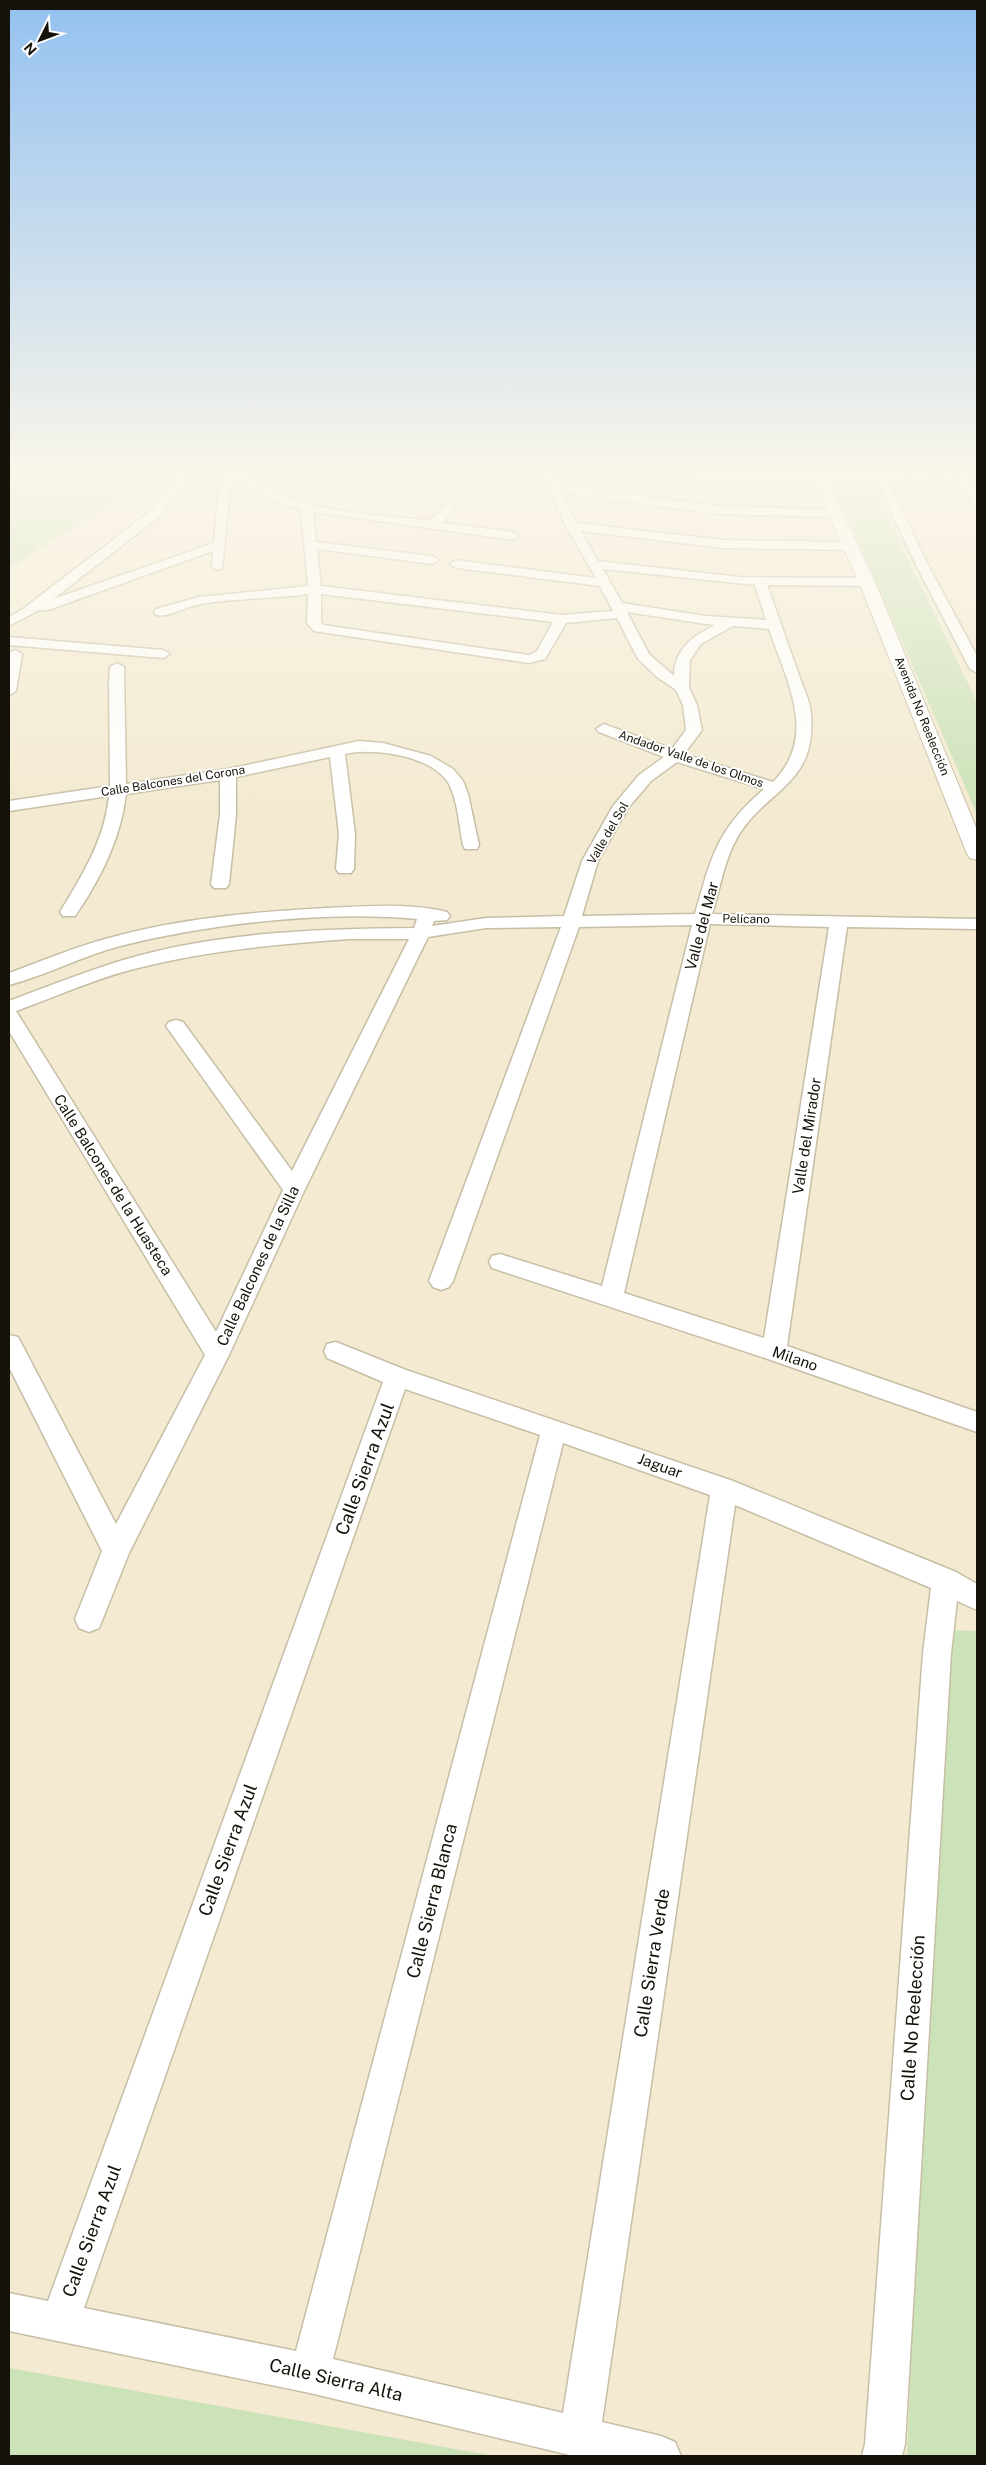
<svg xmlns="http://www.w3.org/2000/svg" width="986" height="2465" viewBox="0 0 986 2465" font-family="'Public Sans',sans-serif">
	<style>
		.green { fill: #cce2b8 }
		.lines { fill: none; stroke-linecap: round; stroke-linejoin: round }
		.street-casing { stroke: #c6bea5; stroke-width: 3 }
		.secondary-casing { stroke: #c6bea5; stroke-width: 2 }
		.street { fill: #fff; fill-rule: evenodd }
		.secondary { fill: #fff; fill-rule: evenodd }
		.labels { text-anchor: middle; stroke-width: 4; stroke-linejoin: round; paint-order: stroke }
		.far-street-label { font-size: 12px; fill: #151209; stroke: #fff }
		.street-label { font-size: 15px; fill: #151209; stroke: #fff }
		.near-street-label { font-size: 18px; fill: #151209; stroke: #fff }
	</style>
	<rect width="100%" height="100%" fill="#f3ead1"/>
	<g class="green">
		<path d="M9,471H127V493L9,568Z"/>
		<path d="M869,479L977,702V814L832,480Z"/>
		<path d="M943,1630L977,1631V2456H907Z"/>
		<path d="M9,2368L494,2456H9Z"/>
	</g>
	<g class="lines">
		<defs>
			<g id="street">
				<path d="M180,471H192L160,516L53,599L214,543L220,473L219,471C246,471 277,497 308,504C347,514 390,516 430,521L447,503L451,501L457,505L442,523L513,532L519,536L513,540L313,512L316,542L432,556L438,560L432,564L317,549L321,586L561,615L613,611L600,586L456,568L450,564L456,560L596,578L566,526L541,471H551L559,486L718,506L839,510L841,513L835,517L718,514L562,493L577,523L723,540L850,542L856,546L850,550L723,548L581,531L598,561L739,577L867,578L873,582L867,586L767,585C778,615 788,645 799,675C803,687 810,701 811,714C817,786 766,788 737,838C724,861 720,889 712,914L977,919V929L847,927L787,1346L977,1412V1432L765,1358L492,1268L489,1262L492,1256L500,1254L602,1286L692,925L579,927L453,1281L449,1287L441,1290L433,1287L429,1281L561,927L486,928L428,937L305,1189L229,1355L129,1553L99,1628L89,1632L79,1628L75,1619L102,1551L9,1367V1335L18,1337L116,1524L205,1355L9,1031V1001C46,987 82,973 120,961C214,932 316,929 414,928L417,919C325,910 210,924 120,946C82,956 47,975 9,985V973C42,961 75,947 109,938C180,918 254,912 327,908C366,906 410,903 447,912L450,916L447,920L434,921L432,926L486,918L564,916L582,861L613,806L639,775L664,757L599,732L596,729L604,724L609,726L672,749L686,730L683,705L676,690L657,677L638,659L617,618L566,623L545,659L529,663L314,631L307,623L308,594C273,599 236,598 201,604C187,606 169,618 156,615L154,612L156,609L199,597L308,586L301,510L273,501L231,479L222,569L218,570L212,566L213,551L48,610H39L9,626V617L23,609L152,510ZM603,569L755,585L766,620L706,616L622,603ZM321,594L553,622L537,651L529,655L323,625L321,622ZM627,612L706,624L715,625C693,636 674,649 674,676L649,654ZM733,626L769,629C786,680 819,736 773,782L684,754L702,730L697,705L689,688L690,660L701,644ZM677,762L764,789C716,831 712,855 695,914L582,916L598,861L628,808L651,781ZM710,924L829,927L764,1338L624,1293ZM349,939H409L292,1171L183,1022L176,1020L169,1022L166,1026L283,1190L216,1332L16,1011C55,997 94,979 134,969C205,951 276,944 349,939Z"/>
				<path d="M650,471H682L729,477H819L825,480L819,483H729L656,474Z"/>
				<path d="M872,471H883L928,565L977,656V673L970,669L916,565Z"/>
				<path d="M952,471H962L977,495V507L973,506Z"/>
				<path d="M9,637L163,650L170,654L163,658L9,645Z"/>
				<path d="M15,650L22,654L16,691L9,695V653Z"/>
				<path d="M117,663L124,667L126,784L228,769L359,741L383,743L431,756L453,769L463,781L468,794L479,845L477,849H465L463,845C459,826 458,802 449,784C433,756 374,747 345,754L355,834L354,869L351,873H339L336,869L339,834L330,757L236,777V815L229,884L226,888H214L211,884L220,815V780L126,794C121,838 100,880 75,916H63L60,912C82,876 105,839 109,796L9,811V801L110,786L109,682L110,667Z"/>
				<path d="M336,1342L406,1370L733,1481L956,1572L977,1584V1610L957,1601L951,1653L905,2444L902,2456H862L865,2444L923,1653L931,1588L735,1505L602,2422L661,2436L675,2442L681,2456H574L310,2393L9,2331V2293L48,2301L383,1382L327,1358L324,1351L327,1344ZM405,1389L540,1435L296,2351L84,2308ZM563,1443L710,1495L563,2413L333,2359Z"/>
			</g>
			<path id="secondary" d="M809,471H823L825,475L896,471H964L957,475L829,484L875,582L977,830V860L970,858L967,854L859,582Z"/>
		</defs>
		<use href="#street" class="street-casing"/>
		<use href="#secondary" class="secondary-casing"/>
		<use href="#street" class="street"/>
		<use href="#secondary" class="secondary"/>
	</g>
	<linearGradient id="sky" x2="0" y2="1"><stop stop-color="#94c1f0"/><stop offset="0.58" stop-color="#faf6ea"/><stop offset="1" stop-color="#faf6ea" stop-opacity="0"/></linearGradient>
	<rect width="986" height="816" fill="url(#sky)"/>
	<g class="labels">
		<g class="far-street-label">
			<text transform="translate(922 716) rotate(68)" y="4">Avenida No Reelección</text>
			<text transform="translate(691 759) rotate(19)" y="4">Andador Valle de los Olmos</text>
			<text transform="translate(173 781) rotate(-9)" y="4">Calle Balcones del Corona</text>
			<text transform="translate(608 833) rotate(-60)" y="4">Valle del Sol</text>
			<text transform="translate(746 919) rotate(1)" y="4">Pelícano</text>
		</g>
		<g class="street-label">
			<text transform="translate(702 926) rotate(-75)" y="5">Valle del Mar</text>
			<text transform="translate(807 1136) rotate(-81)" y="5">Valle del Mirador</text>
			<text transform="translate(113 1185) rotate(58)" y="5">Calle Balcones de la Huasteca</text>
			<text transform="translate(258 1266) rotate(-65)" y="5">Calle Balcones de la Silla</text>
			<text transform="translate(795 1359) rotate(19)" y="5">Milano</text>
			<text transform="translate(660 1466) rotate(20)" y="5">Jaguar</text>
		</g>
		<g class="near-street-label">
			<text transform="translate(365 1469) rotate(-70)" y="6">Calle Sierra Azul</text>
			<text transform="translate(228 1850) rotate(-70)" y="6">Calle Sierra Azul</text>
			<text transform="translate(432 1901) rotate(-76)" y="6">Calle Sierra Blanca</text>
			<text transform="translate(652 1963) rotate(-81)" y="6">Calle Sierra Verde</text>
			<text transform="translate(913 2018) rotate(-86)" y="6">Calle No Reelección</text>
			<text transform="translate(92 2231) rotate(-70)" y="6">Calle Sierra Azul</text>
			<text transform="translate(336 2380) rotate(13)" y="6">Calle Sierra Alta</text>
		</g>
	</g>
	<rect width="986" height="2465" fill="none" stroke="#151209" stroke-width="20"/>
	<g transform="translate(40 40) rotate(228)" stroke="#ffffff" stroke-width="4" paint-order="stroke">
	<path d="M0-4L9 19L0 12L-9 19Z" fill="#151209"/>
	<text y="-8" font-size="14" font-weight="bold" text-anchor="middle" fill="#151209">N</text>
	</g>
</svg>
